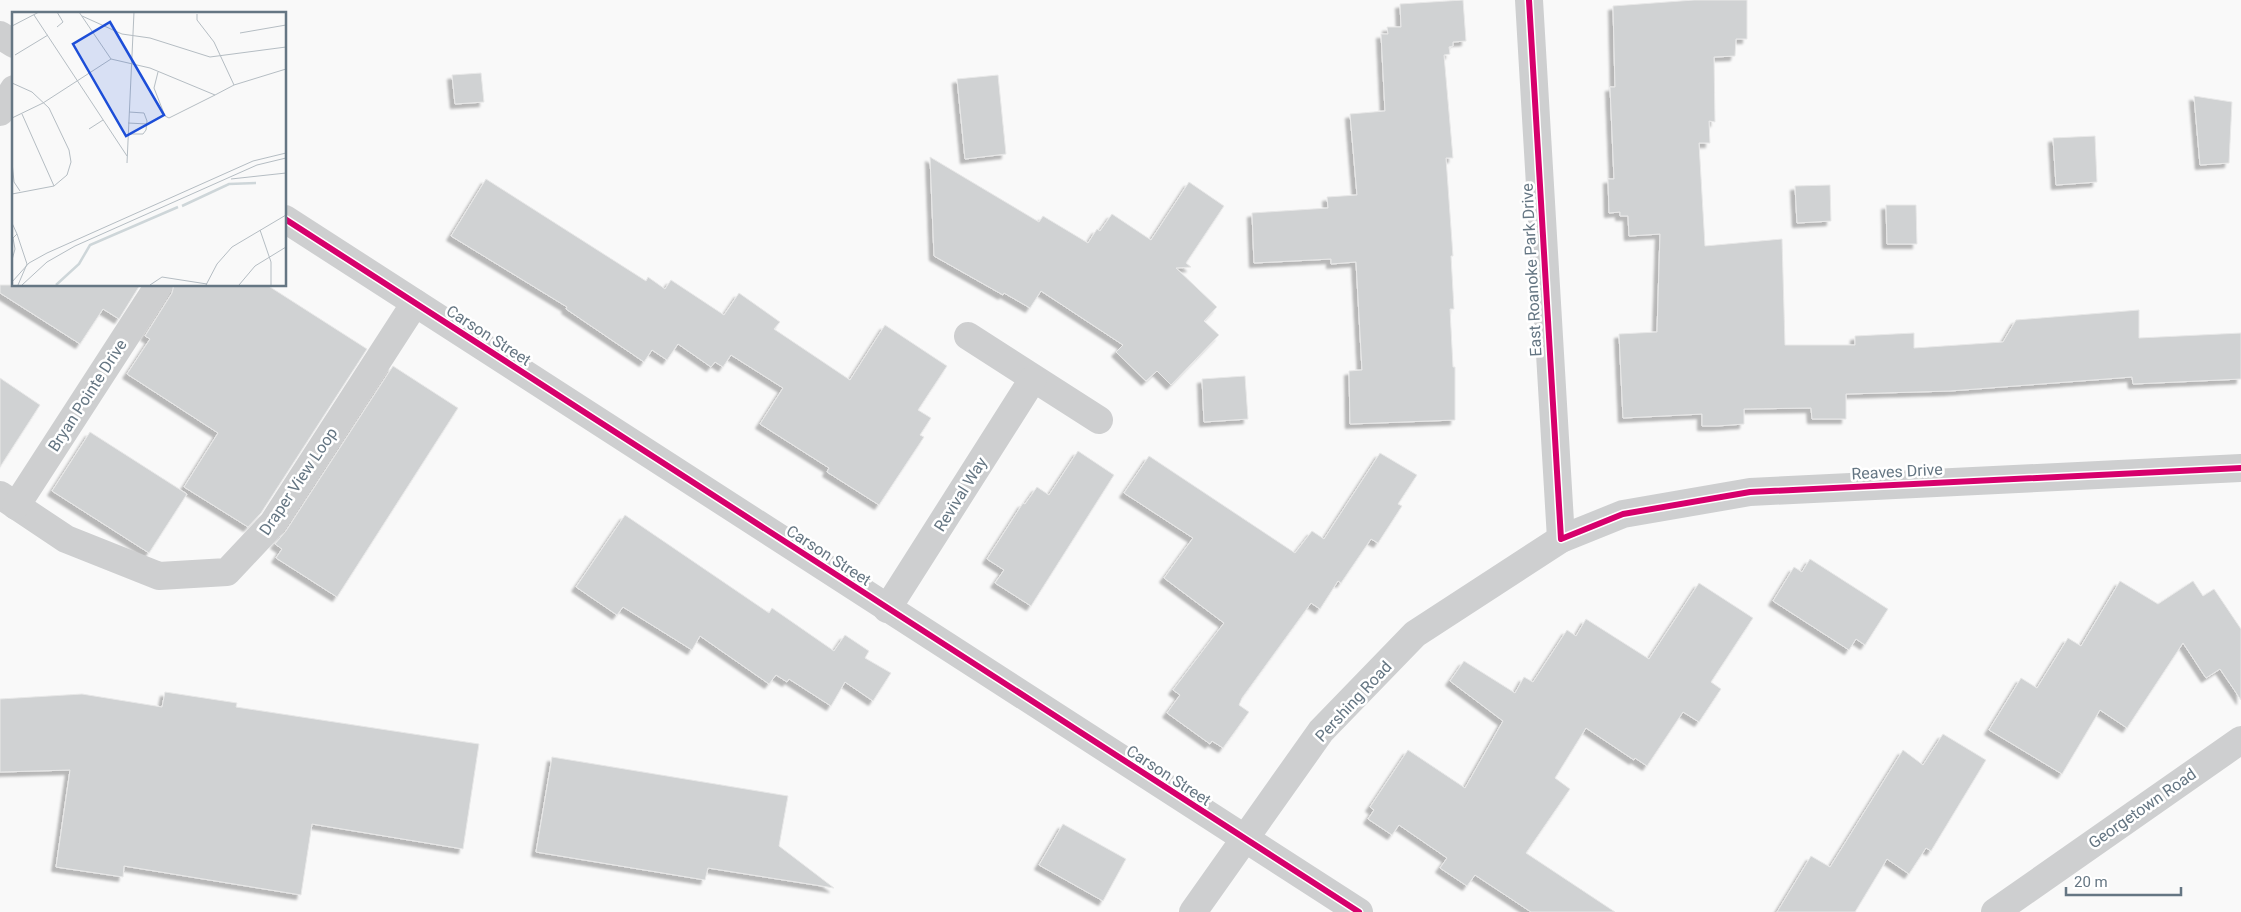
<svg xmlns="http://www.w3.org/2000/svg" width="2241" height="912" viewBox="0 0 2241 912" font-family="Roboto,sans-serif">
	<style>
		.building { fill: #d0d2d3; stroke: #e8e8e8; filter: url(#shadow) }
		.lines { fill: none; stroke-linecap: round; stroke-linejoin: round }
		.minor { stroke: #cecfd0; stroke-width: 28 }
		.cycleway-casing { stroke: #fff; stroke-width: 9 }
		.cycleway { stroke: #d6006c; stroke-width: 6 }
		.labels { text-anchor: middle; stroke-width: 5; stroke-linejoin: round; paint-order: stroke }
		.street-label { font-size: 16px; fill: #657683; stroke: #fff }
		.inset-river { fill: none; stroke: #ced6d9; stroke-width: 2.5 }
		.inset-road { fill: none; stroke: #b5bdc3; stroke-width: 1 }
		.view { fill: #1d4ed8; fill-opacity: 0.15; stroke: #1d4ed8; stroke-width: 2.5 }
		.inset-edge { fill: none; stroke: #657683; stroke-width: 2.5 }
	</style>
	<defs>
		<filter id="shadow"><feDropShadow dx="-4.5" dy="4.5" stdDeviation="1" flood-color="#0004"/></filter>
	</defs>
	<rect width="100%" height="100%" fill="#f9f9f9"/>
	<g class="building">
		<path d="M1463,0L1466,41L1453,42V46L1449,47L1450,54L1444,55L1453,158H1446L1453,256H1451L1454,309H1450L1453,367H1455V420L1350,424L1349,371L1362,370L1356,262L1331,264V259L1254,263L1252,213L1328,208L1327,197L1357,195L1350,114L1385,111L1381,34H1388L1387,27H1401L1400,4Z"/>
		<path d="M1694,0H1747V39H1736L1735,56L1714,57L1715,122L1709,121L1710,143H1699L1705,246L1782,239L1785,345H1855V336L1914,333V348L2003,342L2016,320L2139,310V338L2241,333V379L2133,384L2132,377L1950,391L1846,394V419H1812L1811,408L1744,409V424L1717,426H1702V414L1623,418L1619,334L1657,332L1660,234L1629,236L1628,216H1620V212L1609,213L1608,179H1614L1610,87H1615L1613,6Z"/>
		<path d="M481,73L484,102L455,104L452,75Z"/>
		<path d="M998,75L1006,154L965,159L957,79Z"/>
		<path d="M2194,96L2232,102L2229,163L2200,165Z"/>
		<path d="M2095,136L2097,182L2056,185L2053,138Z"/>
		<path d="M930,157L1039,222L1043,216L1088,243L1097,229L1100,231L1112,214L1151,240L1189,182L1224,206L1186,263L1191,267L1176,268L1217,307L1204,321L1219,335L1171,385L1157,371L1146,381L1116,352L1123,345L1041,291L1030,308L1004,293L1003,295L934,256Z"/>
		<path d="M486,179L646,281L648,277L665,289L671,280L724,315L739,293L780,322L774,329L850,380L885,325L947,366L918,410L931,418L920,435L924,437L879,505L827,472L829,468L760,424L783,388L731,355L723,367L715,362L711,367L678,344L667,360L652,350L644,362L566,309L567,307L451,236Z"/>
		<path d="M1830,185L1831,221L1797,223L1795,186Z"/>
		<path d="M1886,205H1916L1917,244H1887Z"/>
		<path d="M0,285H140L119,319L103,309L80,344L0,293Z"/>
		<path d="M174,285H267L367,349L261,513L248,527L184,487L218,433L127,374L150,339L145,336L172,293Z"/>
		<path d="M393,366L458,408L337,597L276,558L282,549L275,544L286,531Z"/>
		<path d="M1245,376L1248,419L1204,422L1202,379Z"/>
		<path d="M0,378L40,405L0,467Z"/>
		<path d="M90,432L187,494L149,553L52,491Z"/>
		<path d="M1078,451L1114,475L1031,606L995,583L1004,570L987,559L1023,503L1025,504L1037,487L1049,495Z"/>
		<path d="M1380,453L1417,475L1398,504L1402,506L1378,543L1371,539L1341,583L1338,581L1320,609L1311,603L1242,698L1239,705L1249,712L1223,748L1212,741L1210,744L1167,713L1180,695L1173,690L1224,623L1164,578L1193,538L1124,493L1149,456L1295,553L1312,531L1324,539Z"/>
		<path d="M625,515L769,613L772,608L834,651L845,635L869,651L865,658L891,673L873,701L845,682L831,706L789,679L787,682L776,675L769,684L700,636L692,650L623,607L617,615L576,587Z"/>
		<path d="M1810,559L1888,609L1865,645L1856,639L1849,650L1773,601L1794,567L1802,572Z"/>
		<path d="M2120,581L2158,604L2193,581L2203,596L2214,589L2241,629V700L2220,669L2206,678L2183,643L2127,728L2100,710L2062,774L1989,730L2021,678L2037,688L2068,638L2081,646Z"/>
		<path d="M1699,583L1753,618L1711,682L1721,689L1699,722L1683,712L1647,766L1635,758L1634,760L1586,728L1555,778L1570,789L1526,853L1615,912H1531L1475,875L1467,886L1440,868L1447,858L1399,825L1392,835L1368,819L1374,810L1370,807L1408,750L1465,788L1503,721L1450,681L1464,661L1515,693L1524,677L1533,682L1567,630L1576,636L1586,619L1649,659Z"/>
		<path d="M165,692L237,703L236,707L479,744L463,849L312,824L301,895L124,866L123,877L56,867L70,770L0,772V699L82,694L162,707Z"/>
		<path d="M1943,734L1986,760L1931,851L1926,848L1909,874L1887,859L1855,912H1777L1811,856L1830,867L1903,750L1923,765Z"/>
		<path d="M552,757L788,796L779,846L834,888L708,868L705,880L536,852Z"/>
		<path d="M1063,824L1126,859L1103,901L1039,865Z"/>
	</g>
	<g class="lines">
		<g class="minor">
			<path d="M1529,0L1561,539"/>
			<path d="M0,35L14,44"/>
			<path d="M0,112L14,89"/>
			<path d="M285,219L1359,912"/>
			<path d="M968,336L1099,420"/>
			<path d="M0,495L66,539L159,576L227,572L273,523L415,303"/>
			<path d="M16,506L159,285"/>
			<path d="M887,609L1033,379"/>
			<path d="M1193,912L1321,731L1415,634L1561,539L1623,514L1750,492L2241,468"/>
			<path d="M1995,912L2241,740"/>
		</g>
		<defs>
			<g id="cycleway">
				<path d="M1529,0L1561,539L1623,514L1750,492L2241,468"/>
				<path d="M285,219L1359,912"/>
			</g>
		</defs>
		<use href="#cycleway" class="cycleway-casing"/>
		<use href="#cycleway" class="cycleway"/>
	</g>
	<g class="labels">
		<g class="street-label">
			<text transform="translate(1531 270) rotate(-93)" y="6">East Roanoke Park Drive</text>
			<text transform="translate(489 335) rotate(33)" y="6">Carson Street</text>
			<text transform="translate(87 395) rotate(-57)" y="6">Bryan Pointe Drive</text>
			<text transform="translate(1897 471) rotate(-3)" y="6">Reaves Drive</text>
			<text transform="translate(298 481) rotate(-56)" y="6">Draper View Loop</text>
			<text transform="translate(960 494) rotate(-58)" y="6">Revival Way</text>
			<text transform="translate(829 555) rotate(33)" y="6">Carson Street</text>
			<text transform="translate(1353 701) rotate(-47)" y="6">Pershing Road</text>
			<text transform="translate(1169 775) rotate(33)" y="6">Carson Street</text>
			<text transform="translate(2142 808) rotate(-35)" y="6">Georgetown Road</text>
		</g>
	</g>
	<g transform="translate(12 12)">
		<rect width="274" height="274" fill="#f9f9f9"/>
		<path class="inset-river" d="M170,194L217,172L244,171M44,273L67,252L78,233L166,195"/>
		<path class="inset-road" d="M67,0L99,47L138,56L203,83L222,73L274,57M171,0H204M185,2V8L202,30L222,73M22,3L115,144M70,4L110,22L138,26L198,45L274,35M0,14L27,0M45,15L51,10L45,0M228,21L274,13M3,43L36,23M146,60L142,76L153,104L157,106L203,83M0,71L20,80L37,96L57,138L59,150L55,163L42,174L0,182M10,102L42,174M0,106L31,91L99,47M116,111L135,112M77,117L91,108M116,122H131L134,118L135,109L132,101L117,100M0,150L2,170L8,179M115,151L122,0M219,167L274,161M0,211L5,222L1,226L3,237L0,248M248,218L259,250V273M5,222L15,252L6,273M0,270L17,251L35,241L241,149L274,141M10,273L35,250L63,234L245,153L274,146M138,273L150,265L195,272M194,273L205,252L220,235L274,203M227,273L243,254L274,235"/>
		<path class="view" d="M98,10L152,103L114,124L61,32Z"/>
		<rect width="274" height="274" class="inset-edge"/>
	</g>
	<path d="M2066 887v8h115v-8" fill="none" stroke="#657683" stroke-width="2.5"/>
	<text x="2074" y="887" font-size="15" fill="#657683" stroke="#ffffff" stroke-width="4" paint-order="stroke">20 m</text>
</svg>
